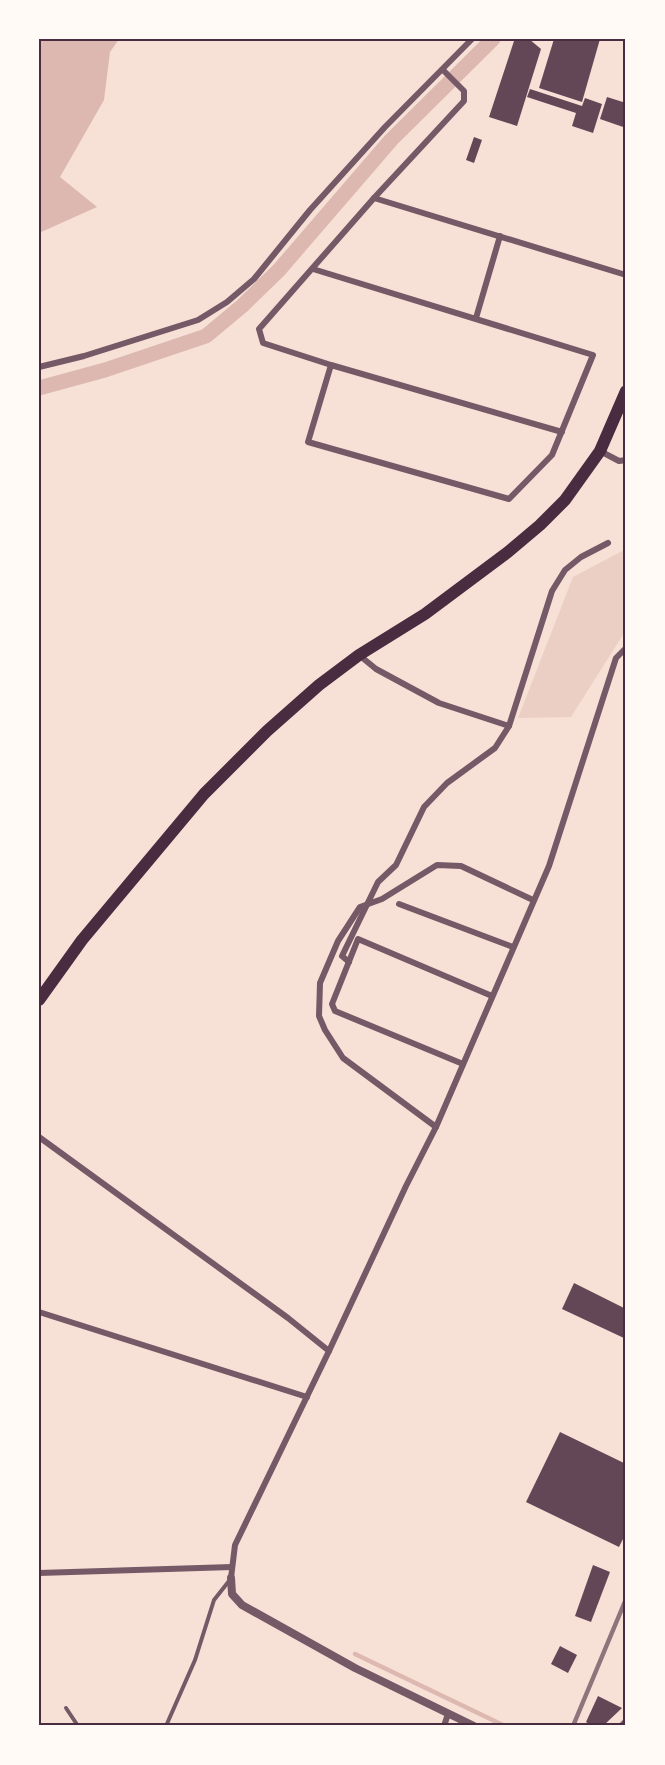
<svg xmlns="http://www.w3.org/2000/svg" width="665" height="1765" viewBox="0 0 665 1765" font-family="'DM Sans',sans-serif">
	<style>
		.green { fill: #ebcfc5 }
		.water { fill: #dcb8b0 }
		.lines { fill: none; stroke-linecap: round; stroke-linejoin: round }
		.stream { stroke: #dcb8b0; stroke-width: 4.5 }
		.canal { stroke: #dcb8b0; stroke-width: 15 }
		.building { fill: #644757 }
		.service { stroke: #755966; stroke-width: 4 }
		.minor { stroke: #755966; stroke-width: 6 }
		.tertiary { stroke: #755966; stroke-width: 8 }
		.trunk { stroke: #4a2c40; stroke-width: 12 }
		.rail { stroke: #8f747c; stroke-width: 4.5 }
		.neatline { fill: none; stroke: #4a2c40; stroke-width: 2 }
	</style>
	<rect width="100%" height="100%" fill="#f7e1d7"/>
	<path class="green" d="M626,549V630L571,717L518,718L573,577Z"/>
	<path class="water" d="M39,39H119L110,52L104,100L60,177L97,207L39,233Z"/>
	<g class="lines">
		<path class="stream" d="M355,1654L505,1726"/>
		<path class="canal" d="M39,388L105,370L206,336L242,306L279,270L391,140L493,39"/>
	</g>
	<g class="building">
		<path d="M529,39L541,49L517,126L489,117L514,41Z"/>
		<path d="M554,39H600L582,102L539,88Z"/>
		<path d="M530,89L582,106L585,98L602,104L593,133L572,126L576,113L527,97Z"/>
		<path d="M607,97L626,103V128L600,119Z"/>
		<path d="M474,137L482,140L474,163L466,160Z"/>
		<path d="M574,1283L626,1309V1339L562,1309Z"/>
		<path d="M560,1432L626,1464V1533L619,1547L526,1502Z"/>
		<path d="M593,1565L610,1572L591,1622L575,1616Z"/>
		<path d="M560,1646L577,1655L568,1673L551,1664Z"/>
		<path d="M598,1696L622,1708L603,1726H592L586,1722Z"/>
	</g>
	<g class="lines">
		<g class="service">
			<path d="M66,1708L78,1726"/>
			<path d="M166,1726L195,1660L214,1600L229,1581"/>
		</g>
		<g class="minor">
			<path d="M443,70L464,91V101L374,198L626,275"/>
			<path d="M374,198L259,329L263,343L331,365L562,432"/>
			<path d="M313,269L593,355L552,455L509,499L308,442L331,365"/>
			<path d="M476,318L500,236"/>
			<path d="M39,367L84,356L198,320L227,302L254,279L310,210L385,127L472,39"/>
			<path d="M600,451L619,461L626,460"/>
			<path d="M359,655L376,669L439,703L509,726"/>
			<path d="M399,904L513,947"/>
			<path d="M349,962L342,956L378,882L396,865L424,807L447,783L495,748L509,726L552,591L565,570L581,557L608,543"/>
			<path d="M463,1064L335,1011L332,1004L358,939L492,996"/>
			<path d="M436,1127L343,1058L325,1030L319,1016L320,983L338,941L360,907L382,899L437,865L461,866L533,900"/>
			<path d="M39,1137L288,1318L329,1351"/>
			<path d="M39,1312L307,1397"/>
			<path d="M39,1573L232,1567"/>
			<path d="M231,1578L235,1545L329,1351L406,1186L436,1127L549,866L616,658L626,648"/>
			<path d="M444,1726L448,1714"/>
			<path d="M621,1726L626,1721"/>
		</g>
		<path class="tertiary" d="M231,1578L232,1594L242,1605L355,1668L474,1726"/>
		<path class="trunk" d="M39,1000L82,940L204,794L267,731L319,685L359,655L425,614L508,552L540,525L565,500L600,451L626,391"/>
		<path class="rail" d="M573,1726L626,1599"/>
	</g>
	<rect width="665" height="1765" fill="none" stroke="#fffaf5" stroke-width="81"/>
	<rect x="40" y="40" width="584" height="1684" class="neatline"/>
</svg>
